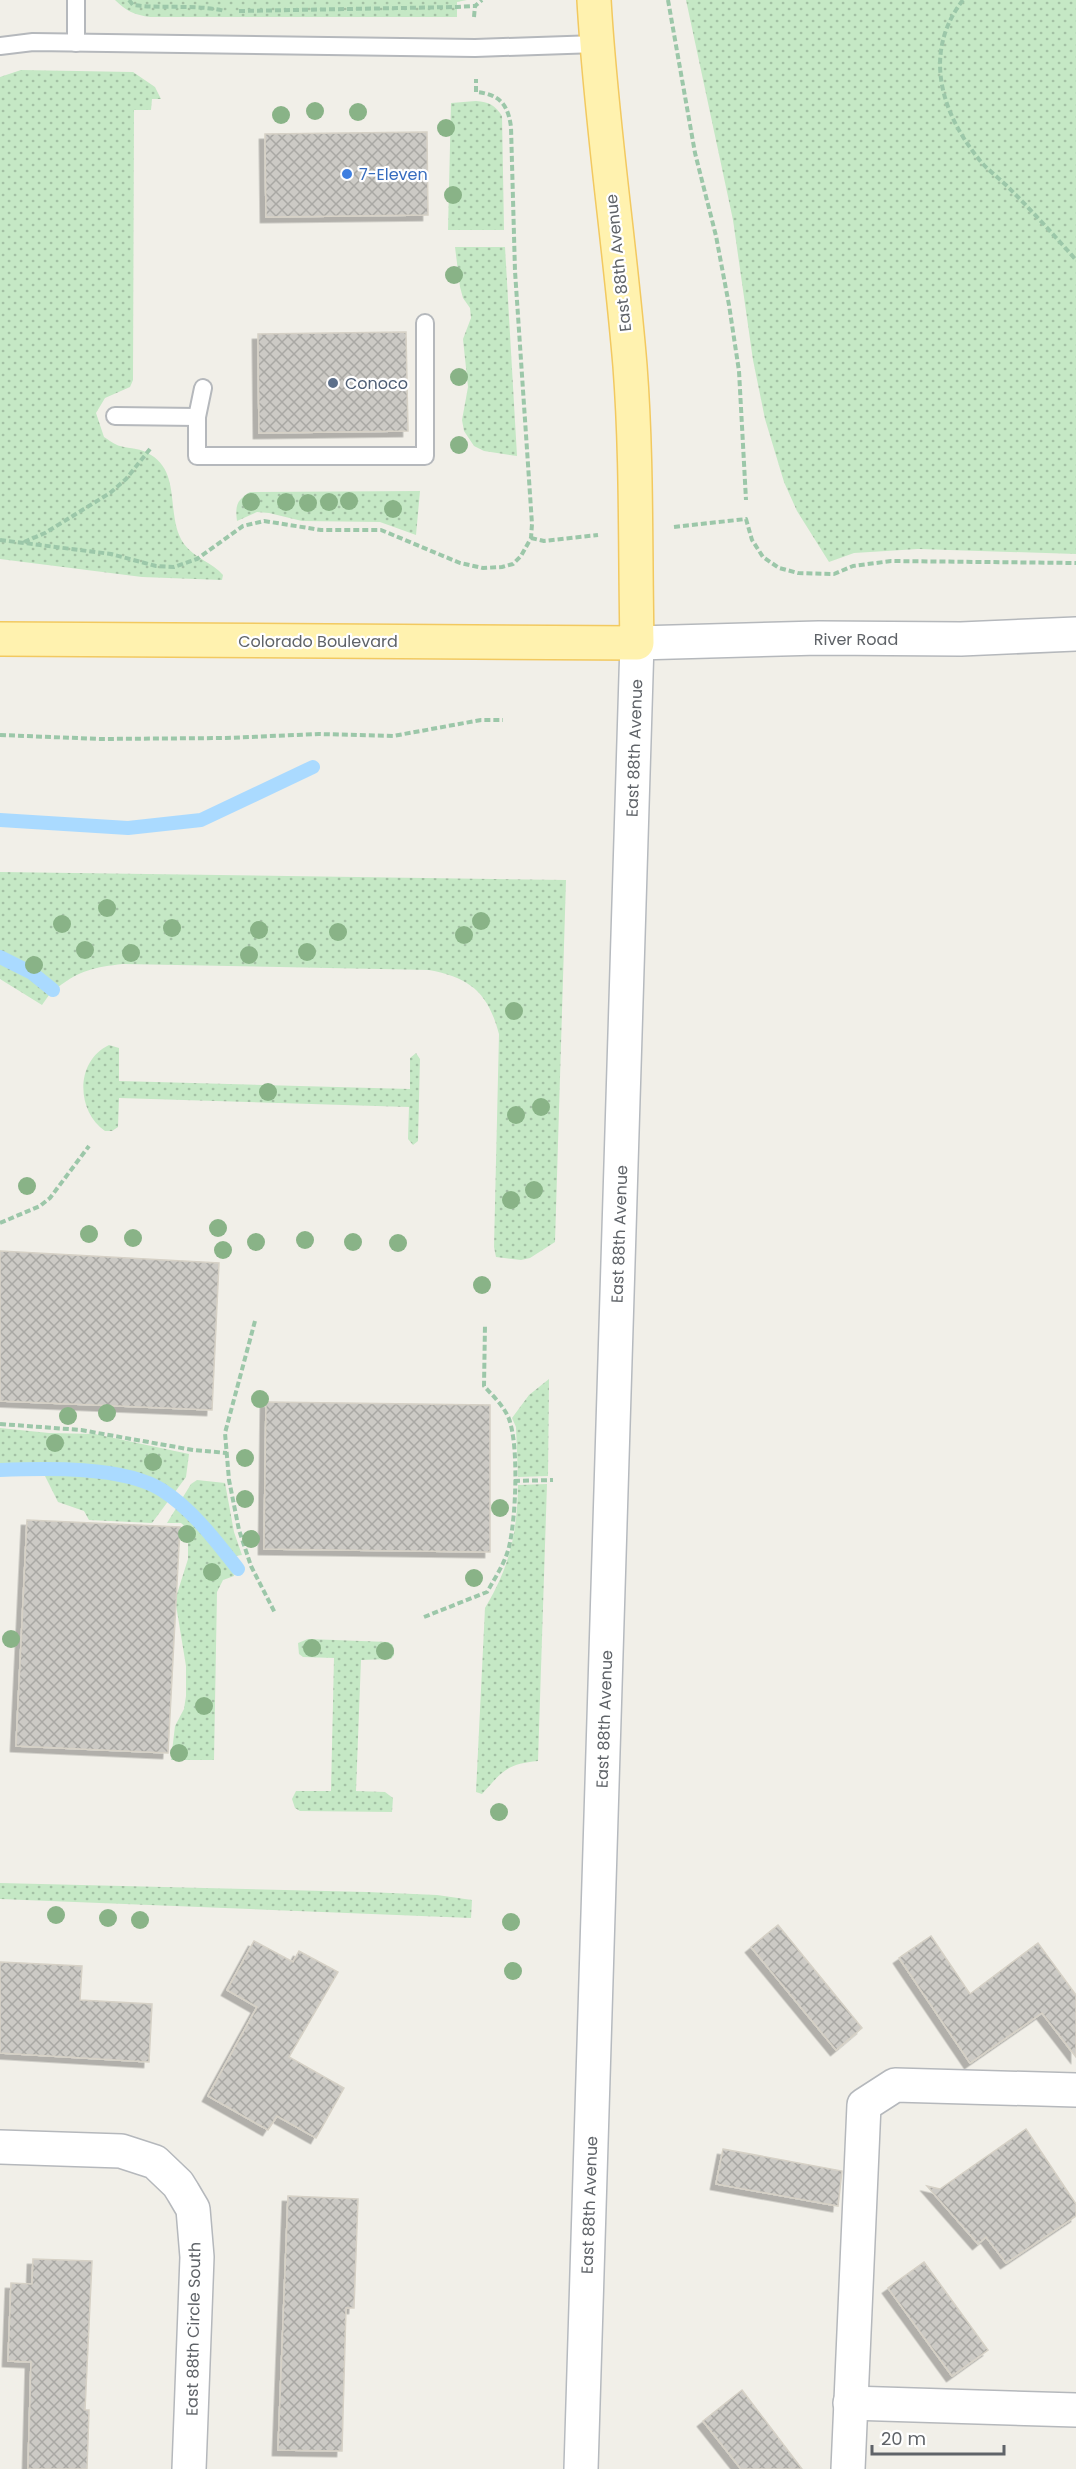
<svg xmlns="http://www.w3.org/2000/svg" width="1076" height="2469" viewBox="0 0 1076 2469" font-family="Poppins,sans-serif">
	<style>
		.grass { fill: url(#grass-dots) }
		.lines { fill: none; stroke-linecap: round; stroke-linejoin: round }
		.stream { stroke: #aadaff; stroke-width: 14 }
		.building { fill: url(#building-cross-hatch); stroke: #d6d1c6; stroke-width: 1.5; filter: url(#shadow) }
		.lane-casing { stroke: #b5b8bc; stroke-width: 20 }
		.street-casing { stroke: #b5b8bc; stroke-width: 36 }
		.secondary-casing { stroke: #b6babf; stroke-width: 36 }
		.primary-casing { stroke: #f2c960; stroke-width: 36 }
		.path { stroke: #9cc7a9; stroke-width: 4; stroke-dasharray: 6 3; stroke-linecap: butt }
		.lane { stroke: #fff; stroke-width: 16 }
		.street { stroke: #fff; stroke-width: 33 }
		.secondary { stroke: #fff; stroke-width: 33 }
		.primary { stroke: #fff2af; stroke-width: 33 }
		.tree { fill: #89b387 }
		.shop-dot { fill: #3f7fe0; stroke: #fff; stroke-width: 2 }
		.service-dot { fill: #5c6f8a; stroke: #fff; stroke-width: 2 }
		.labels { text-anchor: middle; stroke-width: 4.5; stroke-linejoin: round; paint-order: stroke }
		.shop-label { font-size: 16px; fill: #366cbe; stroke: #fff; text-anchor: start }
		.street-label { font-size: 16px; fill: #5f6368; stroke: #fff }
		.service-label { font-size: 16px; fill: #4e5e75; stroke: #fff; text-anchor: start }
	</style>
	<defs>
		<pattern id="grass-dots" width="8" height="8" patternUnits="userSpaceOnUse" patternTransform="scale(1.5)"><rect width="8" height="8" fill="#c5e8c5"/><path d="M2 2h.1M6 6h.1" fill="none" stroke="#a3c0a4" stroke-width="1.8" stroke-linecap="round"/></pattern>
		<pattern id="building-cross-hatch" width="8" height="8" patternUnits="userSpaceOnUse" patternTransform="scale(1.5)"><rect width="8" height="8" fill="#cccac5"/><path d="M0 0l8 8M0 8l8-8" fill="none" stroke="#a9a8a4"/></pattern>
		<filter id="shadow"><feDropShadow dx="-5.5" dy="5.5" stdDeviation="0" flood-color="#0004"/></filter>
	</defs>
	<rect width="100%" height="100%" fill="#f1efe8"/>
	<g class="grass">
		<path d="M115,0H467L457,2V17H150C135,15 126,11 115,0Z"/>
		<path d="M686,0H1076V554L918,549L854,553L829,562L797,511L784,482L765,419L753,360L733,220Z"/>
		<path d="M21,70L133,72L155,87L161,99H152L151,110H134L133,380L130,387L105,398L96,413L104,437C109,440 115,445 120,446C131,449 141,448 151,455C182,474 165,517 184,544C194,558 213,563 223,575L222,580L142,577L0,559V77Z"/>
		<path d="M476,101C489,102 495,105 502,116L504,230H448L451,103Z"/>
		<path d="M455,247H505L517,456L484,451L474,446L464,431L462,420L468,387L463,339L471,318L470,308L463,298L460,287Z"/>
		<path d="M420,491L416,535L380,522L302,521L269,513L257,512L237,521C235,505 237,500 250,492Z"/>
		<path d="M0,872L566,880L555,1242L530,1258L521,1260L496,1257L494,1247L499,1034C488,993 471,978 429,970L123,964C95,967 80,970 57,988L37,970L0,952Z"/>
		<path d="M0,960L36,980L49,995L42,1005L0,979Z"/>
		<path d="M109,1045L119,1048V1081L410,1089V1058L416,1053L420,1059L418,1141L413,1145L408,1139L409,1107L119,1098L118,1127L112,1131H105C76,1111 75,1061 109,1045Z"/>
		<path d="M549,1379L548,1476L518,1477L516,1427L512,1418L529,1395Z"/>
		<path d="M0,1428L49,1433L95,1434L189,1454L186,1477L152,1523L89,1520L84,1511L58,1502L45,1476L31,1466L0,1469Z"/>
		<path d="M197,1480L225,1483L234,1532L242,1555L236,1556L232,1565L234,1576L223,1580L217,1592L214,1760H171L175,1726L184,1709L186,1696V1666L176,1605L177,1594L188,1559V1529L181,1523H167L191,1484Z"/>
		<path d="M547,1484L538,1761C506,1764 503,1771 482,1794L476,1792L485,1608C510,1566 517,1534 518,1485Z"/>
		<path d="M308,1639L388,1642L393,1645L394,1655L391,1659L361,1660L356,1791L385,1792L393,1798L392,1812L300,1811L295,1808L292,1799L296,1791H331L334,1658L303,1657L299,1654L298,1643Z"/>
		<path d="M0,1883L367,1892L437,1895L472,1900L471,1918L0,1899Z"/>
	</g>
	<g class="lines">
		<g class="stream">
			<path d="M0,820L128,828L201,820L313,767"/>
			<path d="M0,957L32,973L53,990"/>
			<path d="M0,1470C45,1468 124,1466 162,1490C193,1510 216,1541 238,1569"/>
		</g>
	</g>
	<g class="building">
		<path d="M427,132L428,215L266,217L265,134Z"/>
		<path d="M406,332L408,431L259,433L258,334Z"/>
		<path d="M0,1251L219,1263L212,1410L0,1401Z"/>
		<path d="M266,1402L490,1405V1552L264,1549Z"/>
		<path d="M27,1520L180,1527L168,1753L16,1746Z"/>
		<path d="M778,1925L862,2028L836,2050L751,1947Z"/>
		<path d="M931,1936L970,1994L1038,1943L1076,1995V2057L1042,2013L970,2063L899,1958Z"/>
		<path d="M254,1941L293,1962L299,1951L338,1972L289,2057L344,2088L316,2138L277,2116L268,2130L208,2096L257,2007L227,1990Z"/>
		<path d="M0,1962L82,1966L80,2000L152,2004L149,2062L0,2053Z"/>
		<path d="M1026,2129L1076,2204V2216L1006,2263L986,2237L978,2244L927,2186L940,2189Z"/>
		<path d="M723,2149L842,2171L838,2206L716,2184Z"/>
		<path d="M288,2196L358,2199L354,2308H346L342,2451L278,2450Z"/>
		<path d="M33,2259L92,2261L85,2410H89L87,2469H28L31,2362L8,2361L11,2283L32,2284Z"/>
		<path d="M924,2262L988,2350L952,2376L888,2288Z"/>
		<path d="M742,2390L802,2469H741L703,2421Z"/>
	</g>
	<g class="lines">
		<defs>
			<g id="lane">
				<path d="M76,0V43"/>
				<path d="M0,46L33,42L475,48L597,44"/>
				<path d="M203,388L197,417V456H425V323"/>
				<path d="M115,416L197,417"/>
			</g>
			<g id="street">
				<path d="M637,643L819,638L961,639L1076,634"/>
				<path d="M0,2147L121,2151L155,2162L178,2184L183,2192L193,2209L197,2257L189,2469"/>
				<path d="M850,2403L1076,2410"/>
				<path d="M848,2469L864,2105L895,2085L1076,2090"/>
			</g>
			<path id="secondary" d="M581,2469L637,643"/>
			<path id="primary" d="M0,639L637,643C635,551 637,458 630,366C620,244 601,123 594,0"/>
		</defs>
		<use href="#lane" class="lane-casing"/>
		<use href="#street" class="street-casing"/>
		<use href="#secondary" class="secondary-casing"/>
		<use href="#primary" class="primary-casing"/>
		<g class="path">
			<path d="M129,0L133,5C163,9 195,4 225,11"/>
			<path d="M668,0L695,153L716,236L729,305L739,371L746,500"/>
			<path d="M963,0C923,51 940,111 978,158C986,169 998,177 1008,187C1031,210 1054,235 1076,260"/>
			<path d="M239,11L457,7L475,6L482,0"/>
			<path d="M474,17L475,6"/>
			<path d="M674,527L746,519L752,540L763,557L779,568L798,573L834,574L853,566L891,561L1076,563"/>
			<path d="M531,538L544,541L598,535"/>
			<path d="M0,540L111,554L156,566L174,567L197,559L243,526L264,521L321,530H381L460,563L483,568L502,567L513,564L521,556L531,538L532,524L515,271L511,127C508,104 499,94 476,92V79"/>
			<path d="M24,542L45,533L110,493L126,479L150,449"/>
			<path d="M0,735L101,739L226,738L319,734L393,736L481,720H503"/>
			<path d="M0,1223L40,1206L50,1198L89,1146"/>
			<path d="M255,1321L225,1433L229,1480L239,1530L251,1566L275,1613"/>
			<path d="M0,1424L81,1430L193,1450L227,1453"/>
			<path d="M514,1481L553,1480"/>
			<path d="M424,1617L487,1592C495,1578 505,1563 509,1547C516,1518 519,1446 509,1419C504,1406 493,1396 484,1386L485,1325"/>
		</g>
		<use href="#lane" class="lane"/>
		<use href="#street" class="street"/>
		<use href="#secondary" class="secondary"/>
		<use href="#primary" class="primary"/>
	</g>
	<g class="tree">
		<circle cx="315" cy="111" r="9"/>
		<circle cx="358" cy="112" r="9"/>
		<circle cx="281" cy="115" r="9"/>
		<circle cx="446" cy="128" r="9"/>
		<circle cx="453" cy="195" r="9"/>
		<circle cx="454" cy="275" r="9"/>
		<circle cx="459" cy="377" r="9"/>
		<circle cx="459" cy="445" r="9"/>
		<circle cx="349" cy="501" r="9"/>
		<circle cx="251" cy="502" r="9"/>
		<circle cx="286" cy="502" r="9"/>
		<circle cx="329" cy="502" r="9"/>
		<circle cx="308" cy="503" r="9"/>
		<circle cx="393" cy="509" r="9"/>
		<circle cx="107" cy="908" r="9"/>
		<circle cx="481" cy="921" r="9"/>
		<circle cx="62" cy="924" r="9"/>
		<circle cx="172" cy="928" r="9"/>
		<circle cx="259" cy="930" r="9"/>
		<circle cx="338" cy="932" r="9"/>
		<circle cx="464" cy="935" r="9"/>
		<circle cx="85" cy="950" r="9"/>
		<circle cx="307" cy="952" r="9"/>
		<circle cx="131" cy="953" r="9"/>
		<circle cx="249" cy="955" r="9"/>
		<circle cx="34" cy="965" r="9"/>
		<circle cx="514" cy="1011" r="9"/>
		<circle cx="268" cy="1092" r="9"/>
		<circle cx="541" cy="1107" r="9"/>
		<circle cx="516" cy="1115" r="9"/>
		<circle cx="27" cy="1186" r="9"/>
		<circle cx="534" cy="1190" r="9"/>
		<circle cx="511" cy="1200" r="9"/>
		<circle cx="218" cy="1228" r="9"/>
		<circle cx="89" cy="1234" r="9"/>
		<circle cx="133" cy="1238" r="9"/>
		<circle cx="305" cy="1240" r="9"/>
		<circle cx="256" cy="1242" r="9"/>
		<circle cx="353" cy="1242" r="9"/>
		<circle cx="398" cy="1243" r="9"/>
		<circle cx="223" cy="1250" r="9"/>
		<circle cx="482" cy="1285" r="9"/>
		<circle cx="260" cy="1399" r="9"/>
		<circle cx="107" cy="1413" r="9"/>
		<circle cx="68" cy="1416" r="9"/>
		<circle cx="55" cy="1443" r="9"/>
		<circle cx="245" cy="1458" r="9"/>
		<circle cx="153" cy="1462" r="9"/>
		<circle cx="245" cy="1499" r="9"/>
		<circle cx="500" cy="1508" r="9"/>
		<circle cx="187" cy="1534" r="9"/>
		<circle cx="251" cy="1539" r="9"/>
		<circle cx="212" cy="1572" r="9"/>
		<circle cx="474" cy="1578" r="9"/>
		<circle cx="11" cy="1639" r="9"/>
		<circle cx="312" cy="1648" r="9"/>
		<circle cx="385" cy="1651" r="9"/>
		<circle cx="204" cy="1706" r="9"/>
		<circle cx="179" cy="1753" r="9"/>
		<circle cx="499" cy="1812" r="9"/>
		<circle cx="56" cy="1915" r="9"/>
		<circle cx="108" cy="1918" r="9"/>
		<circle cx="140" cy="1920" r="9"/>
		<circle cx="511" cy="1922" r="9"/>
		<circle cx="513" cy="1971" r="9"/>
	</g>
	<circle class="shop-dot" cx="347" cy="174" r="6"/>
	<circle class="service-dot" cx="333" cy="383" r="6"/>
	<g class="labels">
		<g class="shop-label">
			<text x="359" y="180">7-Eleven</text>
		</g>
		<g class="street-label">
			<text transform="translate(618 263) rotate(-96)" y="6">East 88th Avenue</text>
			<text x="856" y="645">River Road</text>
			<text x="318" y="647">Colorado Boulevard</text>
			<text transform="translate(634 748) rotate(-88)" y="6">East 88th Avenue</text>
			<text transform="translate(619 1234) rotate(-88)" y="6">East 88th Avenue</text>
			<text transform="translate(604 1719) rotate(-88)" y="6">East 88th Avenue</text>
			<text transform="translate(589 2205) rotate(-88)" y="6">East 88th Avenue</text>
			<text transform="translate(193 2329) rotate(-89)" y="6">East 88th Circle South</text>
		</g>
		<g class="service-label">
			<text x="345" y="389">Conoco</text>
		</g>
	</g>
	<path d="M872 2445v9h132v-9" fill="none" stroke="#5f6368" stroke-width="3"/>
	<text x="881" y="2445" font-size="18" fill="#5f6368" stroke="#ffffff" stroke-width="4.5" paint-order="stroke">20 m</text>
</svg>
